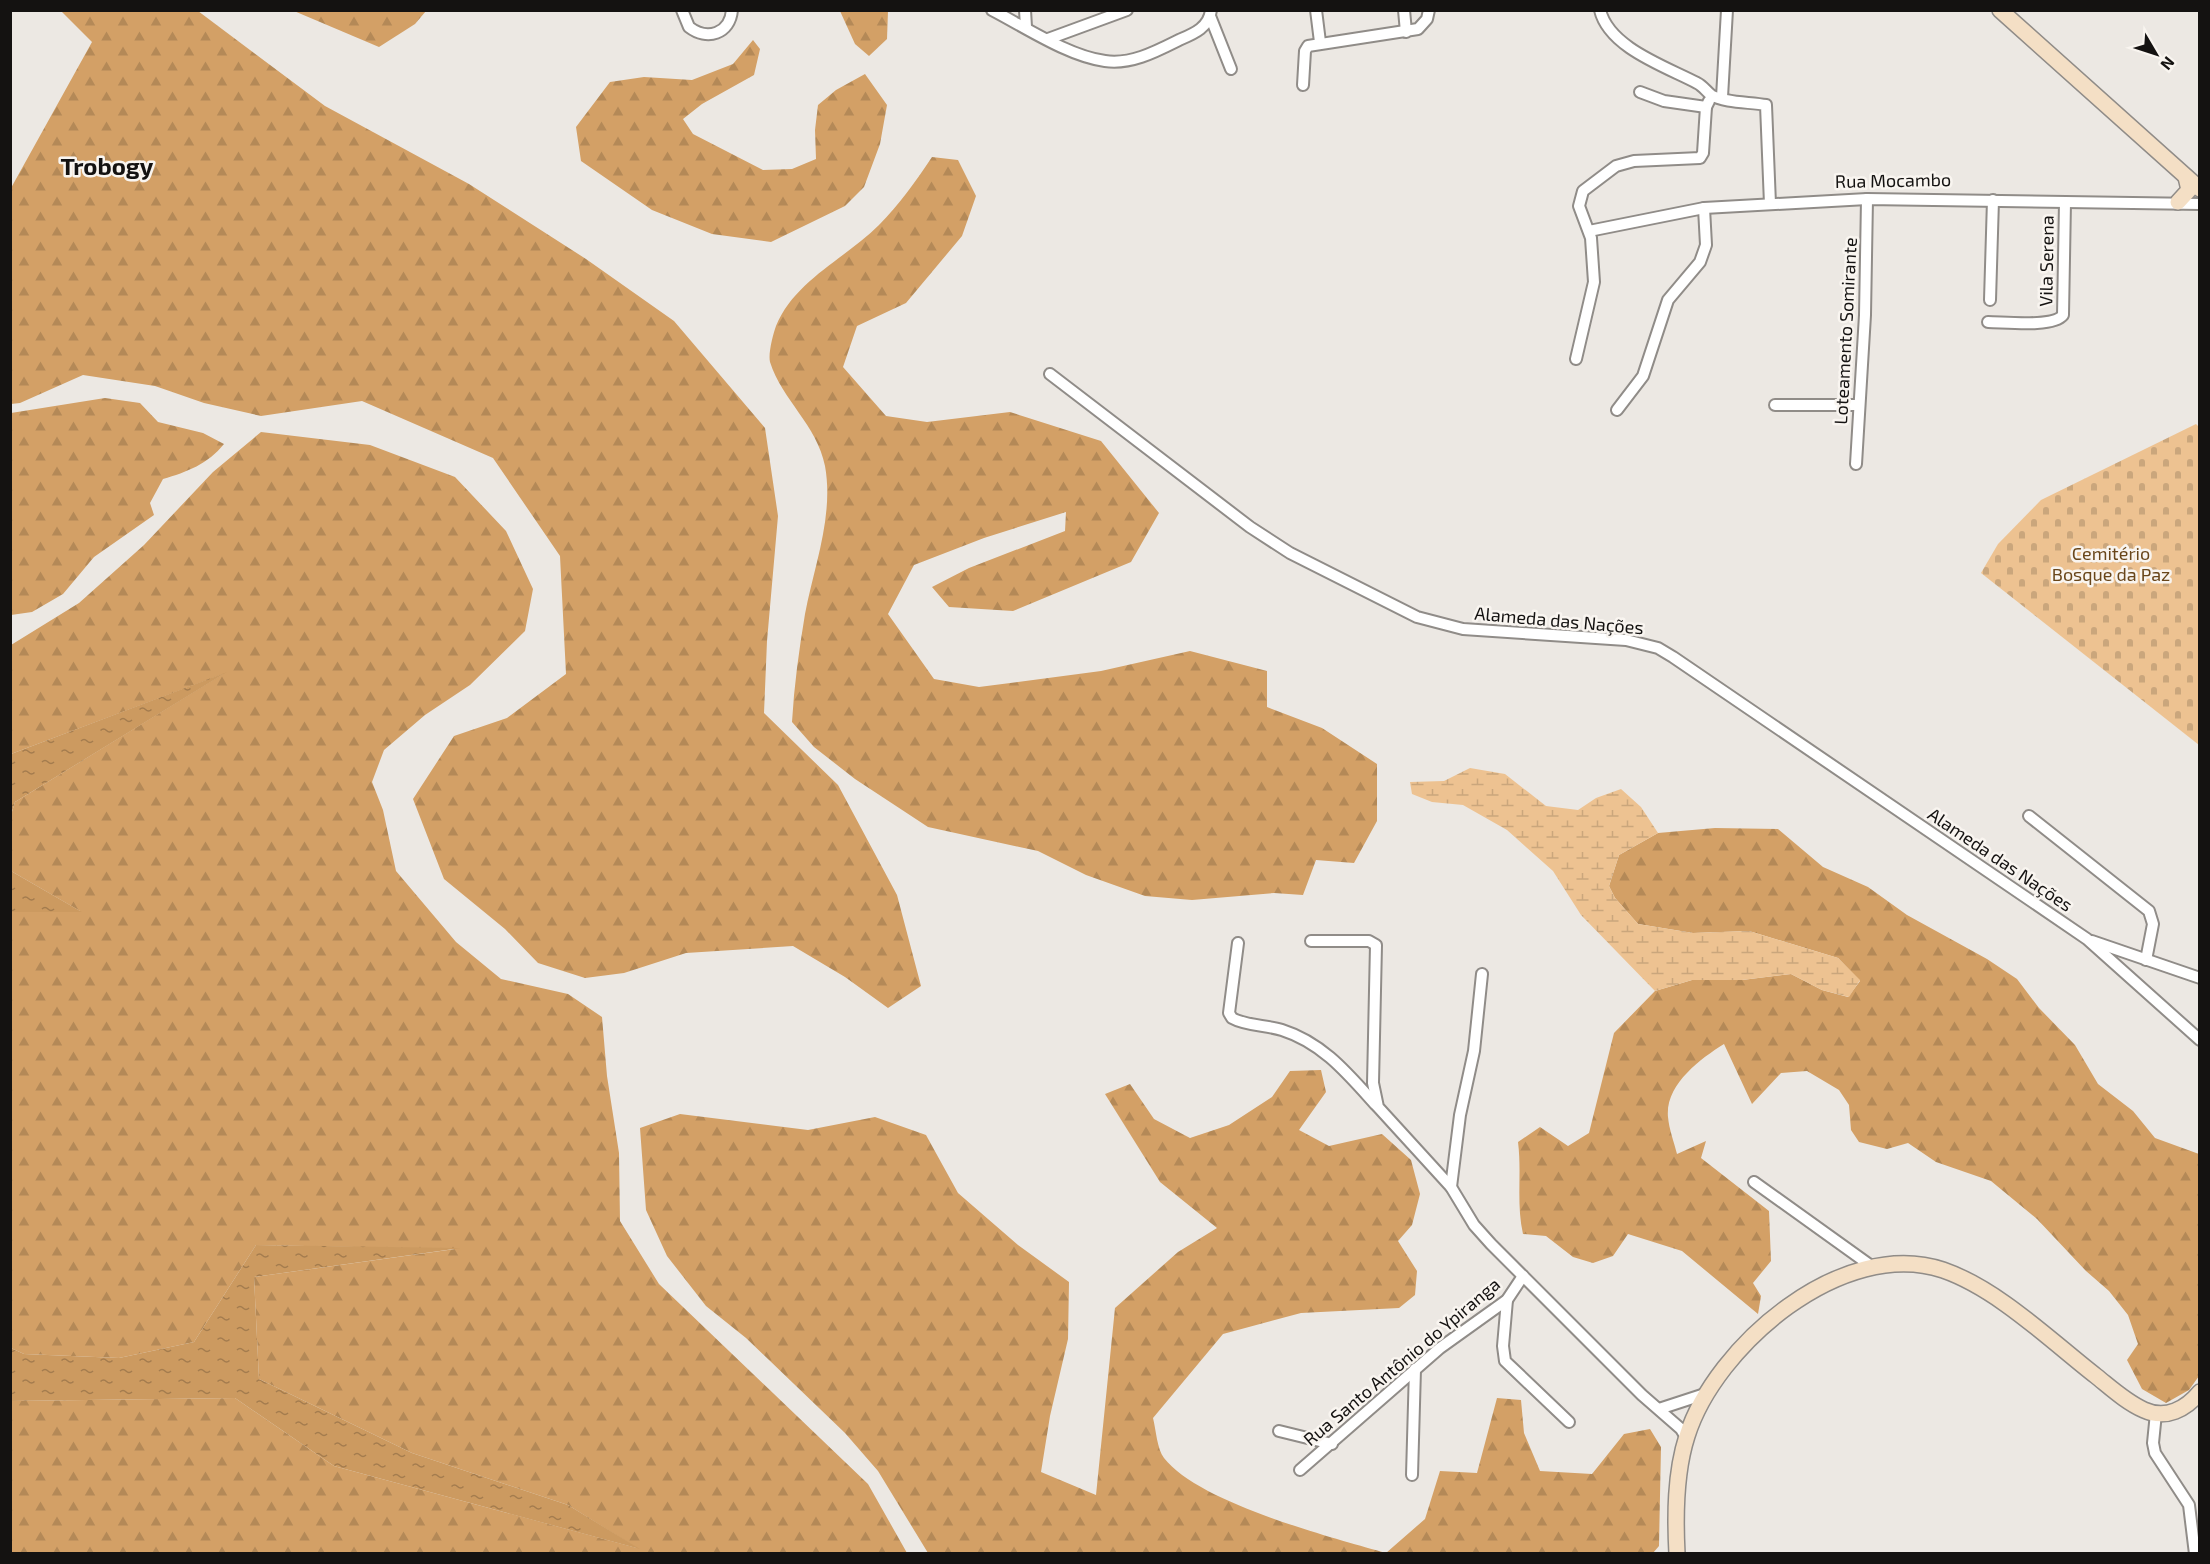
<svg xmlns="http://www.w3.org/2000/svg" width="2210" height="1564" viewBox="0 0 2210 1564" font-family="'Exo 2',sans-serif">
	<style>
		.forest { fill: url(#forest-firs) }
		.wetland { fill: url(#wetland-marsh) }
		.cemetery { fill: url(#cemetery-stones) }
		.water { fill: url(#water-ripples) }
		.lines { fill: none; stroke-linecap: round; stroke-linejoin: round }
		.street-casing { stroke: #908c88; stroke-width: 14 }
		.secondary-casing { stroke: #908c88; stroke-width: 18 }
		.street { stroke: #fff; stroke-width: 10 }
		.secondary { stroke: #f4dfc5; stroke-width: 15 }
		.labels { text-anchor: middle; stroke-width: 5; stroke-linejoin: round; paint-order: stroke }
		.street-label { font-size: 18px; fill: #141211; stroke: #f9f5f0 }
		.park-label { font-size: 18px; fill: #69461a; stroke: #f9f5f0 }
		.district-label { font-size: 24px; font-weight: bold; fill: #141211; stroke: #f9f5f0 }
	</style>
	<defs>
		<pattern id="forest-firs" width="22" height="20" patternUnits="userSpaceOnUse" patternTransform="scale(1.5)"><rect width="22" height="20" fill="#d3a066"/><path d="M5 1l3.5 6h-7zM16 11l3.5 6h-7z" fill="#b48957"/></pattern>
		<pattern id="wetland-marsh" width="20" height="14" patternUnits="userSpaceOnUse" patternTransform="scale(1.5)"><rect width="20" height="14" fill="#edc291"/><path d="M1 5h8M5 5V1M11 12h8M15 12V8" fill="none" stroke="#caa67c"/></pattern>
		<pattern id="cemetery-stones" width="16" height="16" patternUnits="userSpaceOnUse" patternTransform="scale(1.5)"><rect width="16" height="16" fill="#edc291"/><path d="M2 7V4a2 2 0 0 1 4 0v3zM10 15v-3a2 2 0 0 1 4 0v3z" fill="#caa67c"/></pattern>
		<pattern id="water-ripples" width="26" height="14" patternUnits="userSpaceOnUse" patternTransform="scale(1.5)"><rect width="26" height="14" fill="#cc9a60"/><path d="M2 4q2-2 4 0t4 0M15 11q2-2 4 0t4 0" fill="none" stroke="#a47c4e"/></pattern>
	</defs>
	<rect width="100%" height="100%" fill="#ece8e3"/>
	<g class="forest">
		<path d="M61,11H198L325,106L469,184L586,259L674,321L765,428L778,516L767,641L764,713L838,785L897,895L921,986L888,1008L845,977L793,946L686,953L624,973L585,978L538,963L505,929L444,879L413,799L454,736L507,718L566,674L560,556L493,458L362,401L261,416L204,403L155,386L83,375L20,403L11,404V188L92,42Z"/>
		<path d="M294,11H426L415,24L379,47Z"/>
		<path d="M840,11H888L887,39L869,56L855,44Z"/>
		<path d="M753,40L760,49L754,75L702,104L683,119L693,134L763,170L792,169L816,159L815,130L818,105L836,90L865,74L887,105L880,144L864,187L845,206L771,242L712,234L652,210L581,161L576,127L610,82L644,77L692,80L733,64Z"/>
		<path d="M932,157L958,160L976,196L962,236L906,303L857,326L843,367L886,416L927,422L1010,412L1101,441L1159,513L1131,562L1013,611L949,607L932,587L969,568L1065,531L1066,512L984,538L914,565L888,614L934,679L979,687L1101,671L1190,651L1267,671V707L1322,728L1377,764V821L1354,863L1316,860L1303,895L1274,893L1192,900L1145,896L1086,875L1038,851L928,827L855,779L814,747L792,722C794,686 799,650 805,614C814,566 834,516 825,466C817,425 782,400 770,362C768,354 773,334 776,326C795,280 845,259 879,225C899,205 916,181 932,157Z"/>
		<path d="M105,398L140,403L158,422L203,433L224,444C208,464 187,472 163,479L150,503L154,515L94,557L63,594L32,612L11,615V413Z"/>
		<path d="M261,432L370,445L455,477L506,531L533,589L525,631L470,685L425,715L384,750L372,782L383,810L396,871L456,942L501,979L568,994L602,1017L607,1076L619,1153L620,1221L659,1284L868,1484L907,1553H11V1401L235,1398L334,1466L637,1548L568,1505L412,1453L259,1379L254,1277L455,1249L256,1245L194,1342L119,1358L24,1354L11,1348V912L80,911L11,871V815L15,802L223,674L11,754V645L79,603L144,545L213,472Z"/>
		<path d="M1715,828L1778,829L1823,867L1868,887L1907,915L1987,959L2017,979L2039,1008L2075,1045L2098,1084L2133,1111L2155,1138L2199,1154V1376L2189,1390L2166,1403L2142,1389L2127,1360L2138,1344L2128,1315L2109,1291L2086,1271L2037,1219L1991,1181L1936,1162L1908,1143L1887,1149L1859,1142L1851,1130L1849,1105L1839,1090L1807,1071L1781,1073L1752,1104L1724,1044C1700,1059 1665,1085 1668,1117C1669,1129 1674,1142 1677,1154L1706,1141L1701,1158L1769,1211L1771,1261L1753,1283L1761,1296L1758,1314L1682,1251L1628,1234L1613,1256L1593,1263L1573,1257L1546,1236L1523,1234C1516,1203 1522,1173 1518,1142L1540,1127L1568,1146L1589,1133L1614,1033L1655,991L1692,980H1742L1791,974L1822,990L1848,997L1860,981L1838,958L1749,931L1693,933L1638,924L1615,898L1609,886L1619,855L1658,833Z"/>
		<path d="M1321,1070L1326,1092L1299,1130L1329,1146L1382,1134L1411,1160L1420,1194L1412,1225L1398,1241L1417,1271L1415,1295L1399,1308L1301,1313L1223,1334L1153,1418C1156,1430 1157,1449 1164,1458C1199,1503 1330,1537 1386,1553H928L878,1471L845,1433L746,1338L706,1306L667,1256L646,1210L640,1128L680,1114L808,1130L875,1117L926,1135L958,1193L1018,1245L1069,1282L1068,1339L1050,1416L1041,1472L1096,1495L1115,1308L1178,1252L1217,1228L1160,1182L1105,1094L1130,1084L1154,1119L1190,1138L1229,1125L1272,1097L1290,1071Z"/>
		<path d="M1497,1398L1521,1400L1524,1433L1540,1471L1592,1474L1624,1434L1650,1429L1661,1447L1659,1546L1653,1553H1386L1425,1519L1440,1471L1477,1473Z"/>
	</g>
	<path class="wetland" d="M1470,768L1505,774L1546,806L1578,810L1596,798L1621,789L1641,807L1658,833L1619,855L1609,886L1615,898L1638,924L1693,933L1749,931L1838,958L1860,980L1849,997L1822,990L1791,974L1742,980H1692L1655,991L1581,915L1553,871L1507,830L1463,805L1432,802L1412,794L1410,782L1444,781Z"/>
	<path class="cemetery" d="M2196,424L2200,428L2199,745L1981,573L1998,544L2041,500Z"/>
	<g class="water">
		<path d="M227,672L15,802L11,815V754Z"/>
		<path d="M11,871L82,912H11Z"/>
		<path d="M256,1245L461,1248L254,1277L259,1379L412,1453L568,1505L640,1549L334,1466L235,1398L11,1401V1348L24,1354L119,1358L194,1342Z"/>
	</g>
	<g class="lines">
		<defs>
			<g id="street">
				<path d="M682,10L689,27C707,41 730,34 732,10"/>
				<path d="M992,10C1025,27 1068,56 1105,61C1131,65 1157,51 1179,40C1193,34 1209,28 1211,10"/>
				<path d="M1025,10L1026,27"/>
				<path d="M1316,10L1320,42"/>
				<path d="M1404,10L1406,32"/>
				<path d="M1600,10C1609,48 1667,67 1697,83C1703,86 1706,91 1711,95C1725,103 1750,102 1766,105L1770,204"/>
				<path d="M1210,16L1231,69"/>
				<path d="M1048,39L1127,10"/>
				<path d="M1303,85L1305,51L1308,46L1418,29L1427,19L1429,10"/>
				<path d="M1640,92L1664,101L1706,107L1709,101"/>
				<path d="M1722,97L1727,10"/>
				<path d="M1589,231L1704,208L1867,199L2200,204"/>
				<path d="M1990,300L1993,200"/>
				<path d="M1988,322C2004,322 2053,328 2063,315L2065,202"/>
				<path d="M1576,359L1594,282L1591,238L1579,206L1583,191L1616,166L1634,161L1700,158L1703,153L1706,107"/>
				<path d="M1050,374L1250,527L1290,553L1417,617L1463,629L1626,640L1658,648L1673,657L2087,939L2200,1040"/>
				<path d="M1775,405H1859"/>
				<path d="M1617,410L1643,376L1668,300L1700,262L1706,245L1704,208"/>
				<path d="M1856,464L1865,315L1867,199"/>
				<path d="M2029,816L2149,911L2153,924L2146,960"/>
				<path d="M1311,941H1369L1376,945L1373,1083L1378,1107L1451,1187L1474,1225L1491,1244L1642,1395L1681,1429L1686,1437"/>
				<path d="M2092,941L2200,978"/>
				<path d="M1238,943L1229,1013L1232,1018C1246,1026 1266,1025 1282,1030C1323,1043 1348,1074 1376,1105"/>
				<path d="M1754,1182L1874,1268"/>
				<path d="M1451,1187L1460,1115L1474,1051L1482,974"/>
				<path d="M1507,1300L1503,1346L1505,1361L1569,1422"/>
				<path d="M1659,1409L1708,1393"/>
				<path d="M2156,1413L2153,1443L2155,1453L2189,1505L2195,1554"/>
				<path d="M1279,1431L1332,1444"/>
				<path d="M1300,1470L1440,1348L1507,1300L1523,1276"/>
				<path d="M1412,1475L1415,1369"/>
			</g>
			<g id="secondary">
				<path d="M2000,10L2200,189"/>
				<path d="M2178,202L2189,190L2186,177"/>
				<path d="M1677,1554C1675,1516 1675,1473 1687,1436C1715,1346 1843,1236 1943,1270C1998,1289 2051,1341 2096,1376C2111,1388 2126,1402 2144,1410C2166,1420 2186,1409 2200,1392"/>
			</g>
		</defs>
		<use href="#street" class="street-casing"/>
		<use href="#secondary" class="secondary-casing"/>
		<use href="#street" class="street"/>
		<use href="#secondary" class="secondary"/>
	</g>
	<g class="labels">
		<g class="street-label">
			<text transform="translate(1893 181) rotate(-1)" y="6">Rua Mocambo</text>
			<text transform="translate(2047 261) rotate(-89)" y="6">Vila Serena</text>
			<text transform="translate(1846 331) rotate(-87)" y="6">Loteamento Somirante</text>
			<text transform="translate(1559 621) rotate(5)" y="6">Alameda das Nações</text>
			<text transform="translate(2000 860) rotate(34)" y="6">Alameda das Nações</text>
			<text transform="translate(1402 1362) rotate(-40)" y="6">Rua Santo Antônio do Ypiranga</text>
		</g>
		<g class="park-label">
			<text x="2111" y="560">Cemitério<tspan x="2111" dy="21">Bosque da Paz</tspan></text>
		</g>
		<g class="district-label">
			<text x="107" y="175">Trobogy</text>
		</g>
	</g>
	<rect width="2210" height="1564" fill="none" stroke="#141211" stroke-width="24"/>
	<g transform="translate(2156 54) rotate(129)" stroke="#f9f5f0" stroke-width="4.5" paint-order="stroke">
	<path d="M0-4.5L10 22L0 15L-10 22Z" fill="#141211"/>
	<text y="-9" font-size="16" font-weight="bold" text-anchor="middle" fill="#141211">N</text>
	</g>
</svg>
